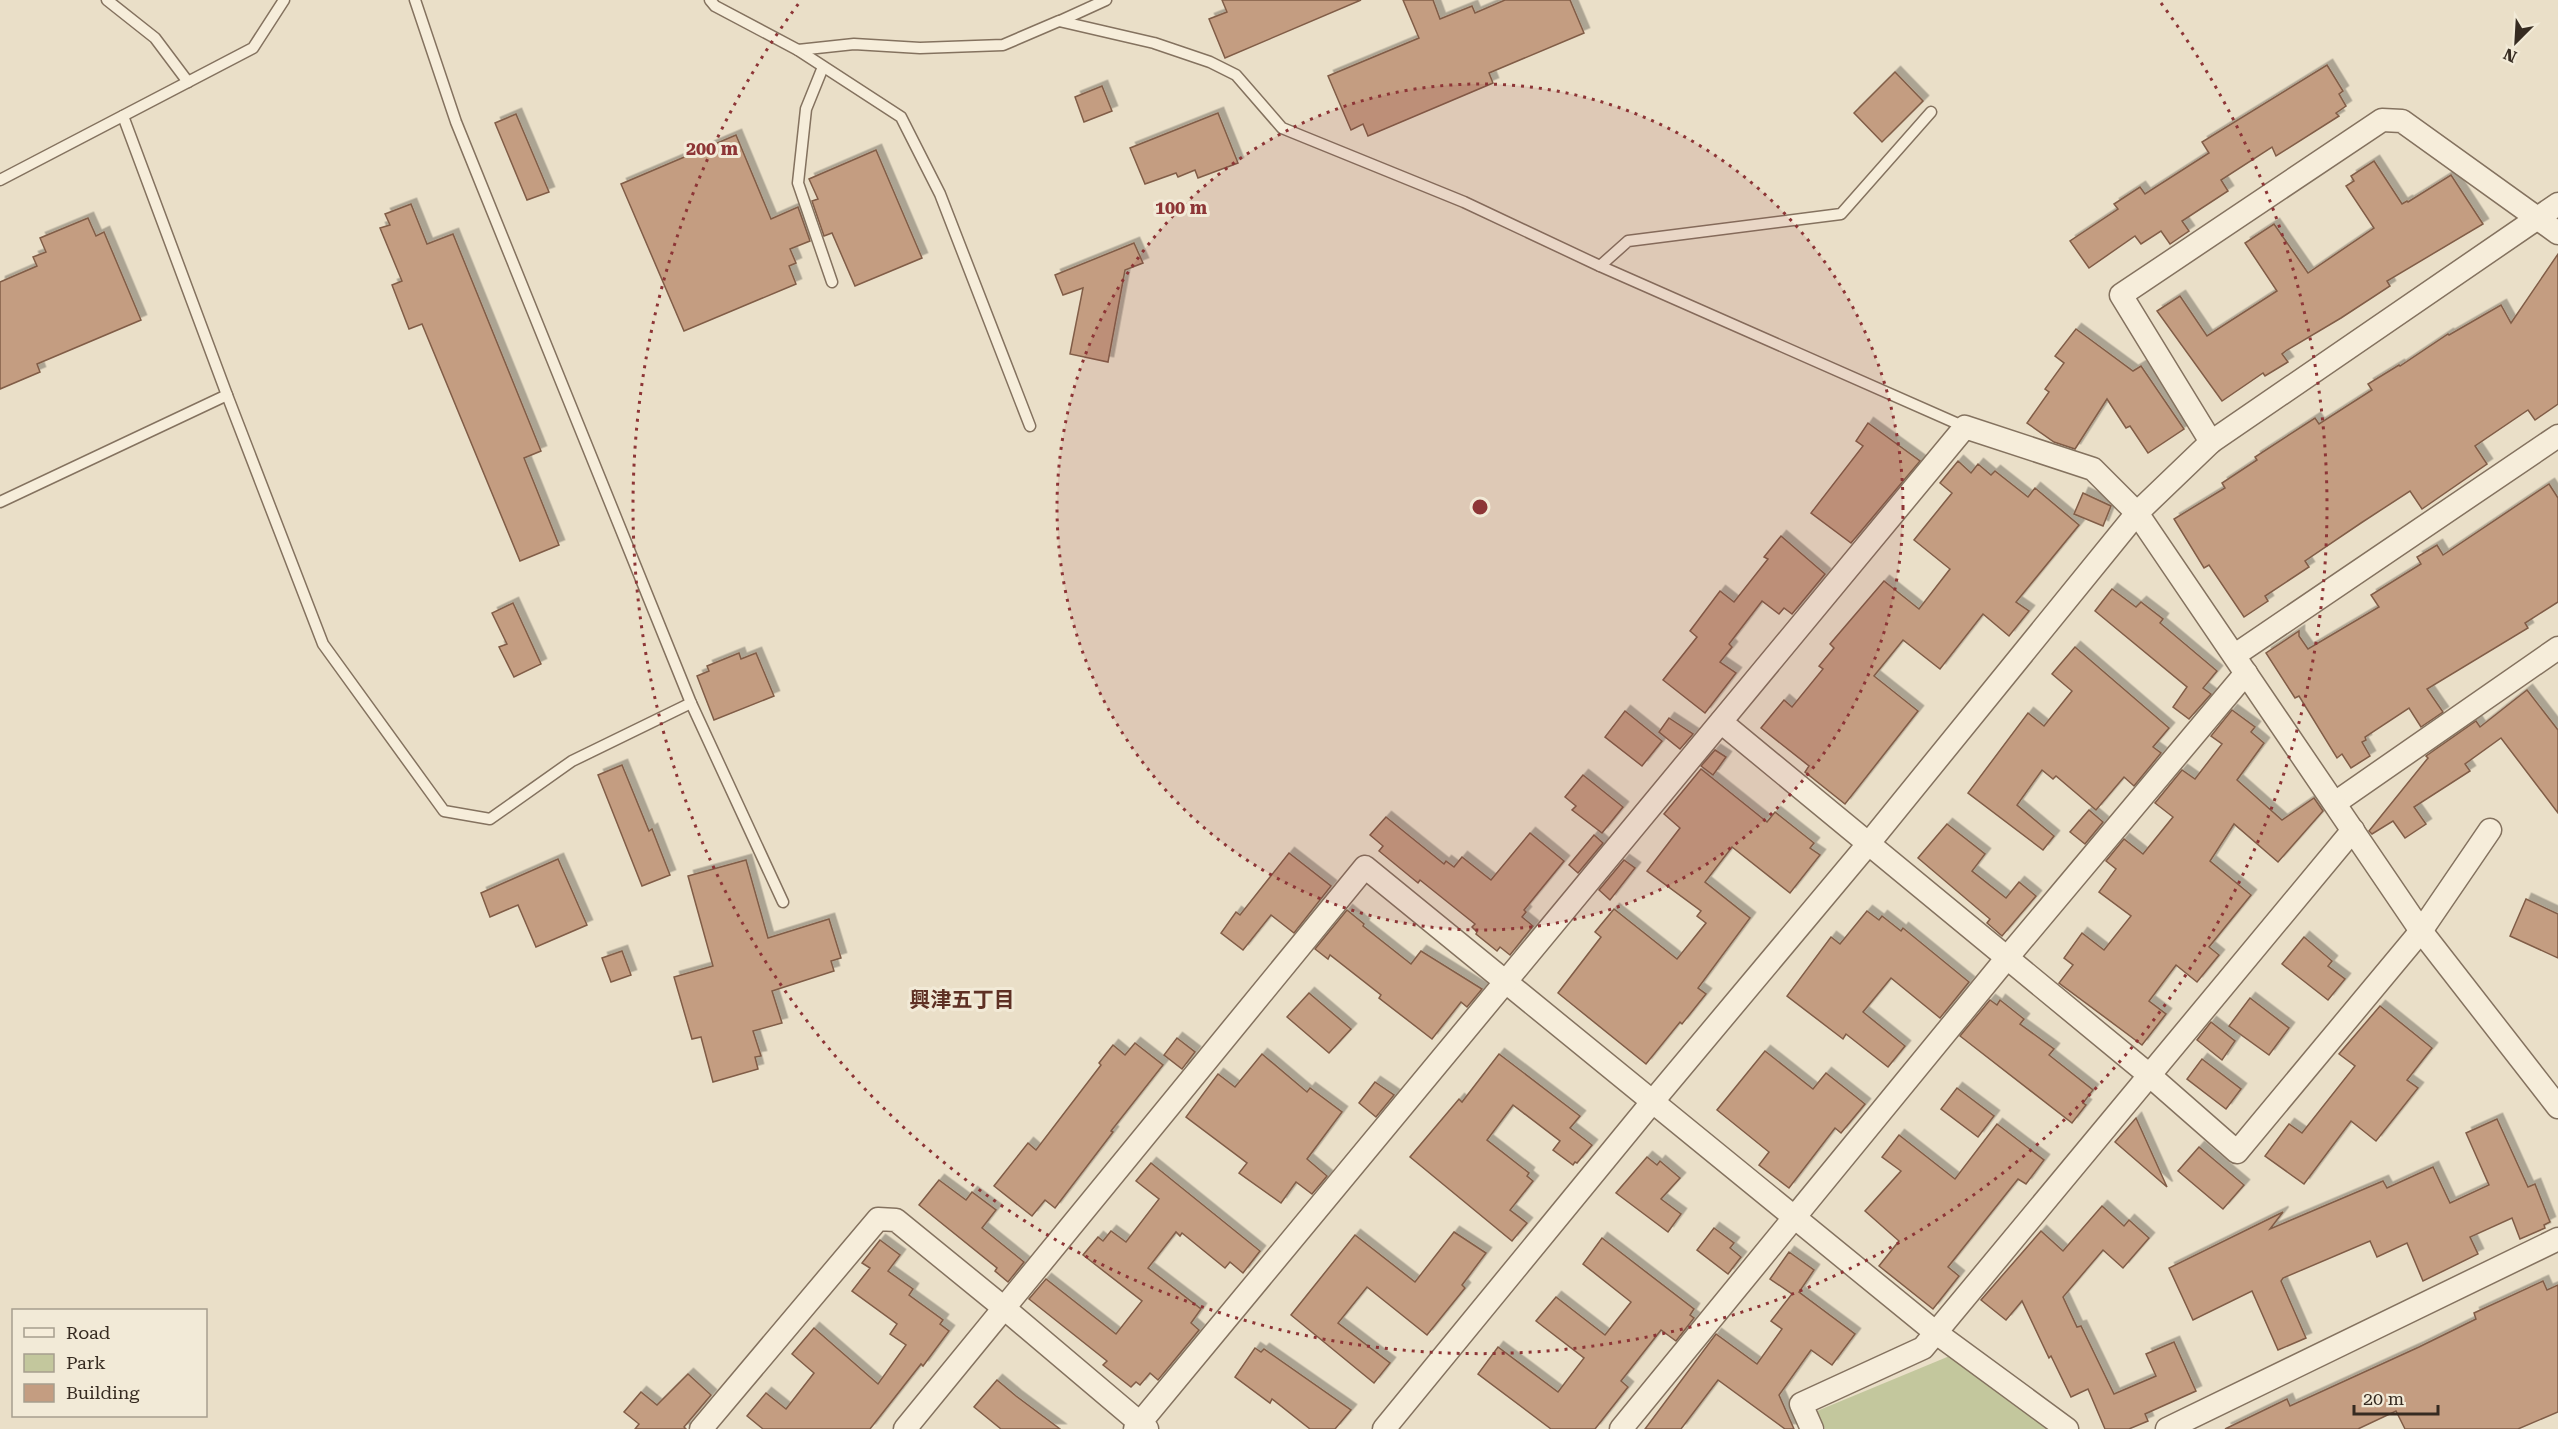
<svg xmlns="http://www.w3.org/2000/svg" width="2558" height="1429" viewBox="0 0 2558 1429" font-family="'Roboto Serif','Noto Sans JP',serif">
	<style>
		.green { fill: #c3c79d }
		.building { fill: #c49d81; stroke: #815d47; stroke-width: 1.5; filter: url(#shadow) }
		.lines { fill: none; stroke-linecap: round; stroke-linejoin: round }
		.lane-casing { stroke: #84725f; stroke-width: 13 }
		.street-casing { stroke: #84725f; stroke-width: 25 }
		.lane { stroke: #f6edda; stroke-width: 10 }
		.street { stroke: #f6edda; stroke-width: 22 }
		.ring { fill: none; stroke: #8d3536; stroke-width: 3; stroke-dasharray: 3 6 }
		.labels { text-anchor: middle; stroke-width: 6; stroke-linejoin: round; paint-order: stroke }
		.neighbourhood-label { font-size: 21px; font-weight: bold; fill: #5e3024; stroke: #f2ead7 }
		.centre { fill: #8d3536; stroke: #f2ead7; stroke-width: 3 }
		.ring-label { font-size: 18px; text-anchor: middle; font-weight: bold; fill: #8d3536; stroke: #f2ead7; stroke-width: 6; stroke-linejoin: round; paint-order: stroke }
	</style>
	<defs>
		<filter id="shadow"><feDropShadow dx="5.5" dy="-5.5" stdDeviation="0" flood-color="#0004"/></filter>
	</defs>
	<rect width="100%" height="100%" fill="#eadfc8"/>
	<path class="green" d="M1952,1355L2047,1429H1825L1817,1411Z"/>
	<g class="building">
		<path d="M1222,0H1361L1225,58L1209,19L1227,12Z"/>
		<path d="M1403,0H1433L1440,19L1472,6L1475,13L1505,0H1570L1584,33L1489,73L1493,83L1368,136L1363,124L1351,130L1328,76L1419,38Z"/>
		<path d="M2327,65L2343,91L2339,94L2346,106L2336,113L2339,116L2276,156L2272,147L2221,180L2228,191L2182,221L2189,231L2170,244L2161,231L2141,244L2135,236L2089,268L2070,241L2118,209L2114,204L2140,187L2145,194L2209,153L2202,142Z"/>
		<path d="M1895,72L1923,101L1882,142L1854,113Z"/>
		<path d="M1102,86L1112,111L1084,122L1075,97Z"/>
		<path d="M1218,113L1238,163L1198,178L1195,170L1178,177L1176,173L1145,184L1130,148Z"/>
		<path d="M516,114L549,192L527,200L495,123Z"/>
		<path d="M736,135L771,219L798,207L810,241L790,249L796,263L789,266L796,284L684,331L621,184Z"/>
		<path d="M876,150L922,258L855,286L832,233L824,236L812,201L818,199L809,179Z"/>
		<path d="M2374,161L2402,204L2407,201L2408,202L2451,175L2483,224L2387,281L2390,286L2341,318L2287,350L2282,354L2288,362L2265,376L2263,373L2222,401L2157,311L2180,296L2207,336L2277,291L2245,243L2274,224L2308,273L2374,228L2346,186L2354,181L2351,176Z"/>
		<path d="M411,204L427,244L453,234L541,451L524,458L559,545L520,561L422,324L409,329L392,285L402,281L380,228L390,225L385,214Z"/>
		<path d="M88,218L96,236L104,232L141,320L37,364L40,372L0,389V282L37,266L33,257L46,252L40,238Z"/>
		<path d="M1134,243L1143,263L1125,270L1108,362L1070,354L1083,288L1063,295L1055,275Z"/>
		<path d="M2558,254V404L2535,420L2528,410L2475,446L2487,464L2422,509L2410,491L2361,523L2305,561L2309,567L2265,596L2268,601L2244,617L2209,565L2204,568L2174,519L2225,488L2222,483L2257,460L2255,457L2315,418L2319,424L2372,390L2368,384L2399,365L2400,366L2448,334L2449,335L2501,305L2511,323Z"/>
		<path d="M2076,329L2133,371L2141,366L2184,429L2148,453L2130,426L2126,428L2107,399L2075,449L2054,442L2027,423L2049,392L2045,389L2064,363L2055,356Z"/>
		<path d="M1868,423L1920,461L1851,543L1811,513L1863,446L1856,441Z"/>
		<path d="M1958,461L1971,473L1978,464L1991,475L1995,471L2028,497L2035,488L2079,525L2016,602L2029,611L2009,636L1983,614L1940,669L1903,640L1874,676L1918,711L1845,804L1805,772L1809,766L1761,728L1784,700L1792,707L1823,669L1819,666L1834,648L1830,644L1884,581L1919,609L1950,569L1914,540L1952,493L1940,483Z"/>
		<path d="M2549,484L2558,498V602L2525,623L2528,628L2427,689L2443,712L2421,727L2409,708L2365,737L2366,740L2362,742L2370,756L2351,768L2342,754L2337,758L2299,696L2295,698L2266,653L2299,631V636L2308,649L2379,607L2371,595L2421,564L2417,557L2437,545L2443,555Z"/>
		<path d="M2083,493L2111,506L2103,526L2074,514Z"/>
		<path d="M1781,536L1825,574L1792,614L1784,608L1779,614L1762,601L1729,644L1732,647L1720,662L1736,673L1705,713L1663,680L1697,637L1690,631L1720,591L1734,602L1768,559L1764,557Z"/>
		<path d="M2112,589L2136,607L2141,602L2163,619L2160,623L2217,671L2203,688L2211,694L2189,719L2173,707L2187,687L2095,611Z"/>
		<path d="M513,603L541,664L514,677L499,647L507,644L492,613Z"/>
		<path d="M2075,647L2169,728L2153,747L2161,753L2134,786L2124,777L2096,810L2056,776L2053,779L2042,770L2017,805L2054,836L2043,850L1968,793L2028,713L2044,726L2072,691L2052,674Z"/>
		<path d="M739,653L741,659L756,653L774,696L714,720L697,676L709,671L707,666Z"/>
		<path d="M2527,690L2558,730V813L2501,738L2465,764L2470,771L2414,807L2426,824L2405,838L2393,821L2372,834L2369,831L2428,758L2426,756L2476,721L2480,727Z"/>
		<path d="M2232,710L2255,727L2251,732L2264,743L2237,780L2282,820L2314,798L2323,811L2278,862L2234,824L2210,861L2251,895L2209,947L2219,955L2197,982L2176,965L2149,1001L2166,1014L2142,1045L2059,983L2073,965L2064,958L2082,933L2104,950L2131,916L2099,892L2116,869L2106,861L2124,839L2143,854L2173,817L2155,803L2182,770L2195,779L2222,744L2211,736Z"/>
		<path d="M1625,711L1662,741L1642,766L1605,737Z"/>
		<path d="M1669,718L1693,734L1680,749L1659,732Z"/>
		<path d="M1715,750L1726,757L1713,775L1701,766Z"/>
		<path d="M622,765L649,831L652,829L670,875L642,886L598,775Z"/>
		<path d="M1701,769L1767,822L1775,812L1814,843L1810,848L1820,855L1790,893L1732,847L1705,882L1750,918L1698,988L1706,994L1682,1024L1680,1022L1646,1064L1558,993L1601,937L1595,932L1614,909L1677,959L1706,923L1697,916L1701,911L1647,871L1680,828L1664,814Z"/>
		<path d="M1583,775L1623,807L1602,833L1572,810L1576,806L1565,797Z"/>
		<path d="M2089,810L2103,822L2085,844L2070,832Z"/>
		<path d="M1386,817L1444,864L1446,861L1454,867L1462,857L1491,880L1530,833L1564,861L1524,910L1526,912L1522,917L1533,926L1510,955L1500,947L1497,951L1476,934L1477,932L1472,927L1475,924L1420,880L1418,883L1379,851L1383,846L1370,835Z"/>
		<path d="M1947,824L1985,854L1972,871L2006,898L2019,882L2036,896L2002,936L1987,923L1990,919L1918,858Z"/>
		<path d="M1594,835L1603,843L1578,873L1569,865Z"/>
		<path d="M1289,853L1331,886L1294,933L1271,915L1243,950L1221,933L1236,912L1240,915Z"/>
		<path d="M558,859L587,925L536,947L518,905L490,917L481,893Z"/>
		<path d="M746,860L768,938L829,919L841,958L831,961L834,971L772,991L782,1023L753,1031L761,1056L755,1057L758,1069L713,1082L701,1037L692,1039L674,977L713,966L688,876Z"/>
		<path d="M1624,860L1635,868L1610,900L1599,890Z"/>
		<path d="M2526,899L2558,914V958L2510,936Z"/>
		<path d="M1347,910L1364,924L1363,926L1411,964L1421,951L1482,989L1467,1007L1461,1002L1432,1039L1379,998L1381,995L1330,955L1328,959L1315,949Z"/>
		<path d="M1867,911L1879,920L1882,916L1901,931L1903,928L1969,982L1940,1018L1891,978L1863,1012L1905,1046L1888,1067L1846,1034L1843,1039L1787,996L1831,937L1840,944Z"/>
		<path d="M2304,937L2332,961L2328,966L2345,979L2328,1000L2282,964Z"/>
		<path d="M622,951L631,975L611,982L602,958Z"/>
		<path d="M1309,993L1351,1029L1329,1053L1287,1017Z"/>
		<path d="M2250,998L2289,1028L2269,1055L2229,1026Z"/>
		<path d="M1990,1000L1997,1005L2000,1000L2024,1019L2020,1024L2054,1049L2049,1055L2093,1090L2083,1103L2086,1105L2072,1123L1960,1036Z"/>
		<path d="M2380,1006L2432,1048L2407,1080L2418,1088L2376,1141L2351,1121L2304,1184L2265,1156L2289,1124L2302,1133L2355,1066L2339,1054Z"/>
		<path d="M2211,1022L2235,1041L2222,1060L2197,1040Z"/>
		<path d="M1177,1038L1195,1052L1182,1069L1164,1055Z"/>
		<path d="M1135,1043L1163,1065L1111,1131L1113,1132L1055,1208L1045,1200L1032,1216L994,1186L1028,1143L1036,1150L1101,1065L1099,1063L1113,1045L1125,1055Z"/>
		<path d="M1765,1051L1813,1089L1826,1073L1865,1104L1841,1133L1835,1128L1789,1188L1759,1165L1769,1152L1717,1110Z"/>
		<path d="M1262,1054L1307,1092L1310,1088L1342,1112L1307,1159L1327,1176L1312,1194L1296,1182L1281,1203L1239,1173L1247,1163L1186,1117L1218,1074L1235,1087Z"/>
		<path d="M1499,1054L1580,1116L1570,1128L1592,1145L1577,1163L1575,1162L1573,1165L1553,1150L1560,1141L1513,1105L1487,1140L1529,1173L1527,1176L1533,1181L1510,1210L1527,1223L1512,1241L1410,1157L1459,1099L1462,1102Z"/>
		<path d="M2202,1059L2241,1089L2226,1109L2187,1079Z"/>
		<path d="M1375,1082L1394,1095L1376,1117L1359,1103Z"/>
		<path d="M1957,1088L1994,1116L1978,1137L1941,1109Z"/>
		<path d="M2136,1118L2167,1187L2115,1142Z"/>
		<path d="M2497,1119L2528,1187L2535,1184L2550,1222L2544,1225L2545,1228L2520,1239L2512,1218L2470,1237L2478,1254L2423,1281L2407,1243L2377,1257L2370,1241L2283,1278L2281,1281L2306,1338L2278,1350L2252,1291L2193,1320L2169,1268L2283,1212L2270,1229L2383,1181L2387,1188L2433,1167L2450,1203L2489,1185L2466,1133Z"/>
		<path d="M1997,1124L2044,1160L2026,1184L2018,1179L1948,1267L1959,1276L1933,1309L1879,1266L1899,1241L1865,1211L1901,1171L1882,1157L1899,1135L1955,1179Z"/>
		<path d="M2199,1147L2244,1185L2223,1209L2178,1171Z"/>
		<path d="M1647,1157L1657,1165L1660,1161L1680,1178L1661,1199L1681,1214L1668,1232L1616,1193Z"/>
		<path d="M1151,1163L1260,1251L1243,1273L1230,1262L1225,1268L1182,1233L1180,1236L1176,1232L1148,1268L1201,1309L1191,1323L1199,1330L1158,1380L1150,1373L1140,1385L1136,1382L1131,1387L1103,1365L1107,1361L1029,1299L1046,1279L1116,1334L1142,1301L1083,1255L1098,1237L1103,1241L1111,1231L1126,1242L1159,1199L1136,1181Z"/>
		<path d="M939,1180L966,1200L972,1192L996,1210L982,1228L1024,1262L1008,1282L995,1271L997,1268L919,1205Z"/>
		<path d="M2102,1206L2124,1226L2129,1220L2149,1238L2123,1268L2103,1250L2063,1297L2077,1327L2081,1326L2114,1394L2156,1376L2146,1354L2174,1342L2196,1391L2145,1414L2148,1421L2129,1429H2105L2088,1389L2071,1397L2051,1356L2049,1358L2022,1301L2006,1320L1981,1300L2041,1231L2063,1251Z"/>
		<path d="M1714,1228L1734,1243L1730,1248L1741,1257L1728,1274L1697,1250Z"/>
		<path d="M1454,1232L1486,1253L1462,1285L1465,1288L1427,1335L1367,1287L1338,1323L1390,1363L1374,1383L1291,1315L1355,1235L1415,1282Z"/>
		<path d="M1602,1238L1694,1309L1690,1315L1694,1318L1676,1341L1661,1330L1621,1381L1628,1387L1595,1429H1551L1478,1374L1498,1347L1558,1392L1584,1358L1536,1321L1556,1297L1605,1335L1631,1302L1583,1264Z"/>
		<path d="M880,1240L900,1255L888,1271L913,1289L909,1295L943,1320L940,1324L949,1331L923,1366L921,1364L870,1429H763L747,1416L766,1393L786,1409L814,1373L792,1354L814,1328L878,1384L906,1345L890,1334L897,1324L852,1291L870,1268L862,1263Z"/>
		<path d="M1789,1252L1814,1270L1799,1292L1855,1334L1832,1365L1811,1350L1779,1395L1794,1429H1785L1718,1380L1681,1429H1645L1716,1334L1757,1364L1782,1329L1771,1321L1792,1294L1770,1279Z"/>
		<path d="M2543,1281L2547,1290L2558,1285V1412L2518,1429H2405L2396,1411L2358,1429H2225L2287,1399L2290,1406L2419,1347L2476,1319L2474,1313Z"/>
		<path d="M1255,1348L1261,1352L1264,1349L1351,1410L1335,1429H1310L1272,1399L1270,1403L1235,1377Z"/>
		<path d="M688,1374L711,1395L684,1427L686,1429H635L639,1424L624,1412L641,1392L657,1405Z"/>
		<path d="M997,1380L1016,1396L1060,1429H1001L974,1407Z"/>
	</g>
	<g class="lines">
		<defs>
			<g id="lane">
				<path d="M107,0L155,38L188,82"/>
				<path d="M415,0L456,122L691,703L783,902"/>
				<path d="M710,0L715,6L798,50L901,117L940,194L1030,426"/>
				<path d="M1060,21L1106,0"/>
				<path d="M798,50L854,44L920,48L1003,45L1059,21L1154,43L1210,62L1236,75L1282,128L1464,202L1600,266L1965,427"/>
				<path d="M823,67L806,109L798,183L832,282"/>
				<path d="M0,180L253,48L284,0"/>
				<path d="M1600,266L1628,241L1841,214L1931,112"/>
				<path d="M227,395L323,644L444,811L490,819L572,761L691,703"/>
				<path d="M0,502L227,395L123,116"/>
			</g>
			<g id="street">
				<path d="M2211,442L2121,295L2382,120L2402,121L2558,233"/>
				<path d="M2235,655L2558,436"/>
				<path d="M1721,722L2148,1074L2237,1152L2421,931L2490,830"/>
				<path d="M2335,803L2558,648"/>
				<path d="M701,1429L878,1219L896,1220L1004,1308L1147,1429"/>
				<path d="M905,1429L1365,867L1935,1332L2067,1429"/>
				<path d="M1135,1429L1965,427L2093,469L2137,513L2421,931L2558,1107"/>
				<path d="M1384,1429L1653,1101L1869,843L2137,513L2211,442L2558,204"/>
				<path d="M1621,1429L2006,959L2246,673"/>
				<path d="M1812,1429L1801,1404L1923,1348L2353,830"/>
				<path d="M2167,1429L2558,1239"/>
			</g>
		</defs>
		<use href="#lane" class="lane-casing"/>
		<use href="#street" class="street-casing"/>
		<use href="#lane" class="lane"/>
		<use href="#street" class="street"/>
	</g>
	<circle cx="1480" cy="507" r="423" fill="#8d3536" fill-opacity=".12"/>
	<g class="ring">
		<circle cx="1480" cy="507" r="423"/>
		<path d="M2161 3A847 847 0 1 1 799 3"/>
	</g>
	<g class="labels">
		<g class="neighbourhood-label">
			<text x="962" y="1007">興津五丁目</text>
		</g>
	</g>
	<circle cx="1480" cy="507" r="9" class="centre"/>
	<g class="ring-label">
		<text x="712" y="155">200 m</text>
		<text x="1181" y="214">100 m</text>
	</g>
	<rect x="12" y="1309" width="195" height="108" fill="#f2ead7" stroke="#a79e8e" stroke-width="1.5"/>
	<rect x="24" y="1328" width="30" height="9" fill="#f6edda" stroke="#a79e8e" stroke-width="1.5"/>
	<text x="66" y="1339" font-size="18" fill="#362b21">Road</text>
	<rect x="24" y="1354" width="30" height="18" fill="#c3c79d" stroke="#a79e8e" stroke-width="1.5"/>
	<text x="66" y="1369" font-size="18" fill="#362b21">Park</text>
	<rect x="24" y="1384" width="30" height="18" fill="#c49d81" stroke="#a79e8e" stroke-width="1.5"/>
	<text x="66" y="1399" font-size="18" fill="#362b21">Building</text>
	<g transform="translate(2516 42) rotate(204)" stroke="#f2ead7" stroke-width="4.5" paint-order="stroke">
	<path d="M0-4.5L10 22L0 15L-10 22Z" fill="#362b21"/>
	<text y="-9" font-size="16" font-weight="bold" text-anchor="middle" fill="#362b21">N</text>
	</g>
	<path d="M2354 1405v9h84v-9" fill="none" stroke="#362b21" stroke-width="3"/>
	<text x="2363" y="1405" font-size="18" fill="#362b21" stroke="#f2ead7" stroke-width="4.5" paint-order="stroke">20 m</text>
</svg>
